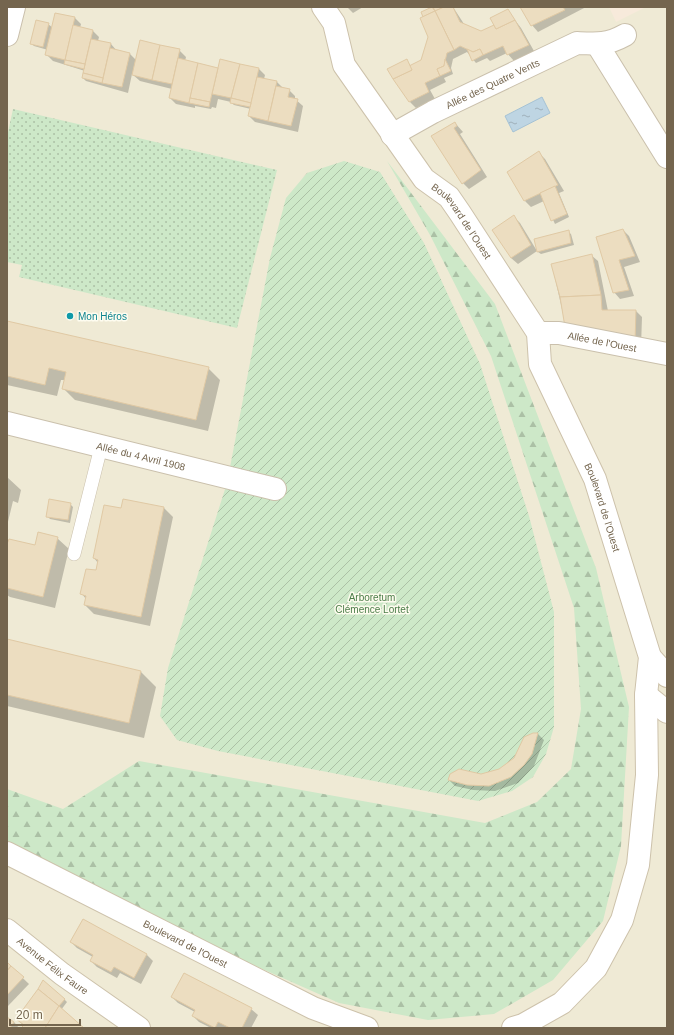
<svg xmlns="http://www.w3.org/2000/svg" width="674" height="1035" viewBox="0 0 674 1035" font-family="Arial,sans-serif">
	<style>
		.residential { fill: #efead5 }
		.commercial { fill: #f7eadb }
		.grass { fill: url(#grass-dots) }
		.forest { fill: url(#forest-firs) }
		.garden { fill: url(#garden-furrows) }
		.water { fill: url(#water-ripples); stroke: #a5c2d4 }
		.shadow { fill: #0003 }
		.building { fill: #ecddc0; stroke: #e0c9a4 }
		.lines { fill: none; stroke-linecap: round; stroke-linejoin: round }
		.lane-casing { stroke: #cac0ac; stroke-width: 14 }
		.street-casing { stroke: #cac0ac; stroke-width: 24 }
		.secondary-casing { stroke: #cdc2ab; stroke-width: 24 }
		.lane { stroke: #fff; stroke-width: 13 }
		.street { stroke: #fff; stroke-width: 22 }
		.secondary { stroke: #fff; stroke-width: 22 }
		.culture-dot { fill: #0f9aa8; stroke: #fefcef; stroke-width: 1.5 }
		.labels { text-anchor: middle; stroke-width: 3; stroke-linejoin: round; paint-order: stroke }
		.street-label { font-size: 10px; fill: #74654e; stroke: #fefcef }
		.culture-label { font-size: 10px; fill: #0d838f; stroke: #fefcef; text-anchor: start }
		.park-label { font-size: 10px; fill: #4d7e4a; stroke: #fefcef }
	</style>
	<defs>
		<pattern id="grass-dots" width="8" height="8" patternUnits="userSpaceOnUse"><rect width="8" height="8" fill="#cde8c8"/><path d="M2 2h.1M6 6h.1" fill="none" stroke="#abc0a5" stroke-width="1.8" stroke-linecap="round"/></pattern>
		<pattern id="forest-firs" width="22" height="20" patternUnits="userSpaceOnUse"><rect width="22" height="20" fill="#cde8c8"/><path d="M5 1l3.5 6h-7zM16 11l3.5 6h-7z" fill="#abc0a5"/></pattern>
		<pattern id="garden-furrows" width="10" height="10" patternUnits="userSpaceOnUse"><rect width="10" height="10" fill="#cde8c8"/><path d="M-1 1l2-2M0 10L10 0M9 11l2-2" fill="none" stroke="#abc0a5"/></pattern>
		<pattern id="water-ripples" width="26" height="14" patternUnits="userSpaceOnUse"><rect width="26" height="14" fill="#bed5e3"/><path d="M2 4q2-2 4 0t4 0M15 11q2-2 4 0t4 0" fill="none" stroke="#9fb0ba"/></pattern>
	</defs>
	<rect width="100%" height="100%" fill="#fbf8e9"/>
	<rect class="residential" x="7" y="7" width="660" height="1021"/>
	<path class="commercial" d="M609,7H646L616,22Z"/>
	<path class="grass" d="M13,109L277,170L237,328L19,277L22,265L7,262V137Z"/>
	<path class="forest" d="M387,161L495,304L596,568L629,707L621,846L603,921L553,980L494,1014L428,1020L339,1003L249,963L7,841V789L63,809L139,761L485,823L537,802L571,769L581,709L574,608L491,356L430,235Z"/>
	<path class="garden" d="M344,161L380,172L424,243L480,364L529,516L554,612V727L546,754L533,777L512,791L478,801L218,751L177,740L160,716L168,668L227,483L270,258L286,198L307,173Z"/>
	<path class="water" d="M542,97L550,113L513,132L505,116Z"/>
	<g class="shadow">
		<path d="M347,7H363L353,13Z"/>
		<path d="M434,7H453L464,24L481,32L494,26L508,11L521,28L534,51L514,61L507,53L490,61L487,58L476,63L467,52L453,59L451,68L453,74L444,78L446,82L430,90L435,99L416,108L410,102L406,60L411,66L421,61L429,37L422,13Z"/>
		<path d="M521,7H586L538,32L532,25Z"/>
		<path d="M56,14L75,18L81,24L80,28L93,31L99,37L98,41L111,44L117,51L130,54L137,61L179,50L186,57L185,61L218,69H259L265,75L264,79L277,82L283,88L289,90L295,96V99L303,106L298,132L255,122L249,116L251,109L234,105L231,102L218,99L216,108L212,107L211,109L195,106V108L176,104L170,98L172,89L140,81L132,74L128,93L86,81L83,78L85,71L53,61L47,55L48,50L34,46L31,43L48,24L53,28Z"/>
		<path d="M455,123L463,132L460,134L487,177L469,189L463,183L433,137Z"/>
		<path d="M539,153L545,159L564,191L559,193L569,217L555,224L544,201L531,207L525,201L508,172Z"/>
		<path d="M514,217L520,223L537,251L518,264L511,258Z"/>
		<path d="M623,230L629,236L640,262L624,267L634,296L620,299L614,292Z"/>
		<path d="M568,232L571,234L574,245L541,254L538,252Z"/>
		<path d="M591,255L598,261L608,311H636L642,317L641,347L566,327L552,265Z"/>
		<path d="M7,322L208,368L220,380L208,431L75,400L63,388L65,380H61L57,396L7,385Z"/>
		<path d="M7,477L21,490L18,503L13,501L7,526Z"/>
		<path d="M70,504L73,507L70,523L50,519L47,516Z"/>
		<path d="M164,508L173,517L150,626L94,614L85,605L86,599L82,594L96,571L98,563L94,558L122,509Z"/>
		<path d="M57,538L69,549L55,608L10,597L7,595V545L36,546Z"/>
		<path d="M7,640L141,672L156,687L144,738L7,706Z"/>
		<path d="M533,734H538L544,740L534,766L518,783L495,791L473,790L455,786L449,780L481,775L499,770L515,759Z"/>
		<path d="M83,920L147,955L153,961L141,984L120,973L117,978L97,967L91,961L93,957L77,948L71,942Z"/>
		<path d="M7,963L29,984L7,1007Z"/>
		<path d="M172,997L251,1009L258,1015L251,1028H211L199,1022L193,1016L195,1012L178,1003Z"/>
		<path d="M64,999L67,1002L61,1010L83,1028H23L24,1026L17,1019Z"/>
		<path d="M7,1019L14,1022L19,1028H7Z"/>
	</g>
	<g class="building">
		<path d="M432,7L435,11L423,17L421,12Z"/>
		<path d="M433,7H444L435,11Z"/>
		<path d="M444,7H453L460,22L481,31L494,25L496,29L515,20L529,45L507,55L503,46L483,55L480,49L473,52L460,46L454,50L435,11Z"/>
		<path d="M520,7H563L565,10L531,26Z"/>
		<path d="M508,9L515,20L496,29L490,18Z"/>
		<path d="M435,11L454,50L447,53L444,66L437,69L440,76L425,83L429,92L409,102L393,79L412,70L409,66L421,60L428,37L420,18Z"/>
		<path d="M55,13L75,17L65,60L45,55Z"/>
		<path d="M36,20L49,23L43,47L30,44Z"/>
		<path d="M73,25L93,30L85,64L65,60Z"/>
		<path d="M91,39L111,43L103,78L83,73Z"/>
		<path d="M140,40L160,45L152,80L132,75Z"/>
		<path d="M160,45L180,49L172,84L152,80Z"/>
		<path d="M110,48L130,53L122,87L102,83Z"/>
		<path d="M467,49L473,52L480,49L483,55L472,61Z"/>
		<path d="M178,58L198,63L189,103L169,98Z"/>
		<path d="M220,59L240,64L231,98L212,94Z"/>
		<path d="M407,59L412,70L393,79L387,69Z"/>
		<path d="M445,59L451,71L440,76L437,69L444,66Z"/>
		<path d="M65,60L85,64L84,69L64,64Z"/>
		<path d="M198,63L218,68L210,102L190,98Z"/>
		<path d="M240,64L259,68L251,103L231,98Z"/>
		<path d="M83,73L103,78L102,83L82,78Z"/>
		<path d="M257,77L277,81L268,121L248,116Z"/>
		<path d="M276,86L290,89L288,97L298,99L291,126L268,121Z"/>
		<path d="M190,98L210,102L209,107L189,103Z"/>
		<path d="M231,98L251,103L250,107L230,103Z"/>
		<path d="M455,122L457,126L454,128L481,170L462,184L431,136Z"/>
		<path d="M539,151L558,185L524,201L507,172Z"/>
		<path d="M555,186L567,214L551,221L540,193Z"/>
		<path d="M514,215L531,245L511,258L492,230Z"/>
		<path d="M623,229L635,256L619,260L629,290L613,293L596,237Z"/>
		<path d="M569,230L571,243L537,252L534,239Z"/>
		<path d="M592,254L601,295L560,297L551,264Z"/>
		<path d="M601,295L602,310H636L635,342L565,327L560,297Z"/>
		<path d="M7,321L209,367L196,420L62,389L66,372L49,368L45,385L7,376Z"/>
		<path d="M49,499L71,503L68,520L46,517Z"/>
		<path d="M123,499L164,507L141,617L84,605L86,596L80,594L86,569L96,570L98,560L93,558L104,505L121,508Z"/>
		<path d="M38,532L58,537L43,597L7,588V544L9,539L35,545Z"/>
		<path d="M7,639L141,671L129,723L7,695Z"/>
		<path d="M533,733H538L532,754L524,765L511,777L489,786L467,785L448,780L450,774L459,769L481,774L499,769L514,758L524,737Z"/>
		<path d="M83,919L147,954L134,978L114,967L111,972L90,961L93,955L70,942Z"/>
		<path d="M7,962L11,966L7,971Z"/>
		<path d="M11,966L24,977L7,995V971Z"/>
		<path d="M184,973L252,1008L242,1028H230L218,1022L215,1028L192,1016L195,1010L171,997Z"/>
		<path d="M43,980L65,999L59,1006L38,989Z"/>
		<path d="M38,989L59,1006L45,1028H21L24,1025L16,1019Z"/>
		<path d="M59,1006L84,1028H45Z"/>
		<path d="M7,1017L14,1022L10,1028H7Z"/>
	</g>
	<g class="lines">
		<defs>
			<path id="lane" d="M74,554L101,447"/>
			<g id="street">
				<path d="M7,35L14,7"/>
				<path d="M597,44L667,157"/>
				<path id="s1" d="M392,135L433,112L577,43C597,44 607,45 625,35"/>
				<path id="s2" d="M538,333H559L667,354"/>
				<path id="s3" d="M7,423L275,489"/>
			</g>
			<g id="secondary">
				<path id="s4" d="M323,7L334,23L344,65L424,179L449,197L460,213L538,333L540,364L595,479L650,657L646,695L647,775L638,865L622,920L596,968L562,1003L523,1025L513,1028"/>
				<path d="M650,657L667,676"/>
				<path d="M646,695L667,712"/>
				<path id="s5" d="M7,853L313,1008L367,1028"/>
				<path id="s6" d="M7,930L62,974L139,1028"/>
			</g>
		</defs>
		<use href="#lane" class="lane-casing"/>
		<use href="#street" class="street-casing"/>
		<use href="#secondary" class="secondary-casing"/>
		<use href="#lane" class="lane"/>
		<use href="#street" class="street"/>
		<use href="#secondary" class="secondary"/>
	</g>
	<circle class="culture-dot" cx="70" cy="316" r="4"/>
	<g class="labels">
		<g class="street-label">
			<text dy="4" stroke="none"><textPath href="#s1" startOffset="113">Allée des Quatre Vents</textPath></text>
			<text dy="4" stroke="none"><textPath href="#s4" startOffset="259">Boulevard de l'Ouest</textPath></text>
			<text dy="4" stroke="none"><textPath href="#s2" startOffset="65">Allée de l'Ouest</textPath></text>
			<text dy="4" stroke="none"><textPath href="#s3" startOffset="138">Allée du 4 Avril 1908</textPath></text>
			<text dy="4" stroke="none"><textPath href="#s4" startOffset="583">Boulevard de l'Ouest</textPath></text>
			<text dy="4" stroke="none"><textPath href="#s5" startOffset="200">Boulevard de l'Ouest</textPath></text>
			<text dy="4" stroke="none"><textPath href="#s6" startOffset="58">Avenue Félix Faure</textPath></text>
		</g>
		<g class="culture-label">
			<text x="78" y="320">Mon Héros</text>
		</g>
		<g class="park-label">
			<text x="372" y="601">Arboretum<tspan x="372" dy="12">Clémence Lortet</tspan></text>
		</g>
	</g>
	<rect width="674" height="1035" fill="none" stroke="#74654e" stroke-width="16"/>
	<path d="M10 1019v6h70v-6" fill="none" stroke="#74654e" stroke-width="2"/>
	<text x="16" y="1019" font-size="12" fill="#74654e" stroke="#fefcef" stroke-width="3" paint-order="stroke">20 m</text>
</svg>
